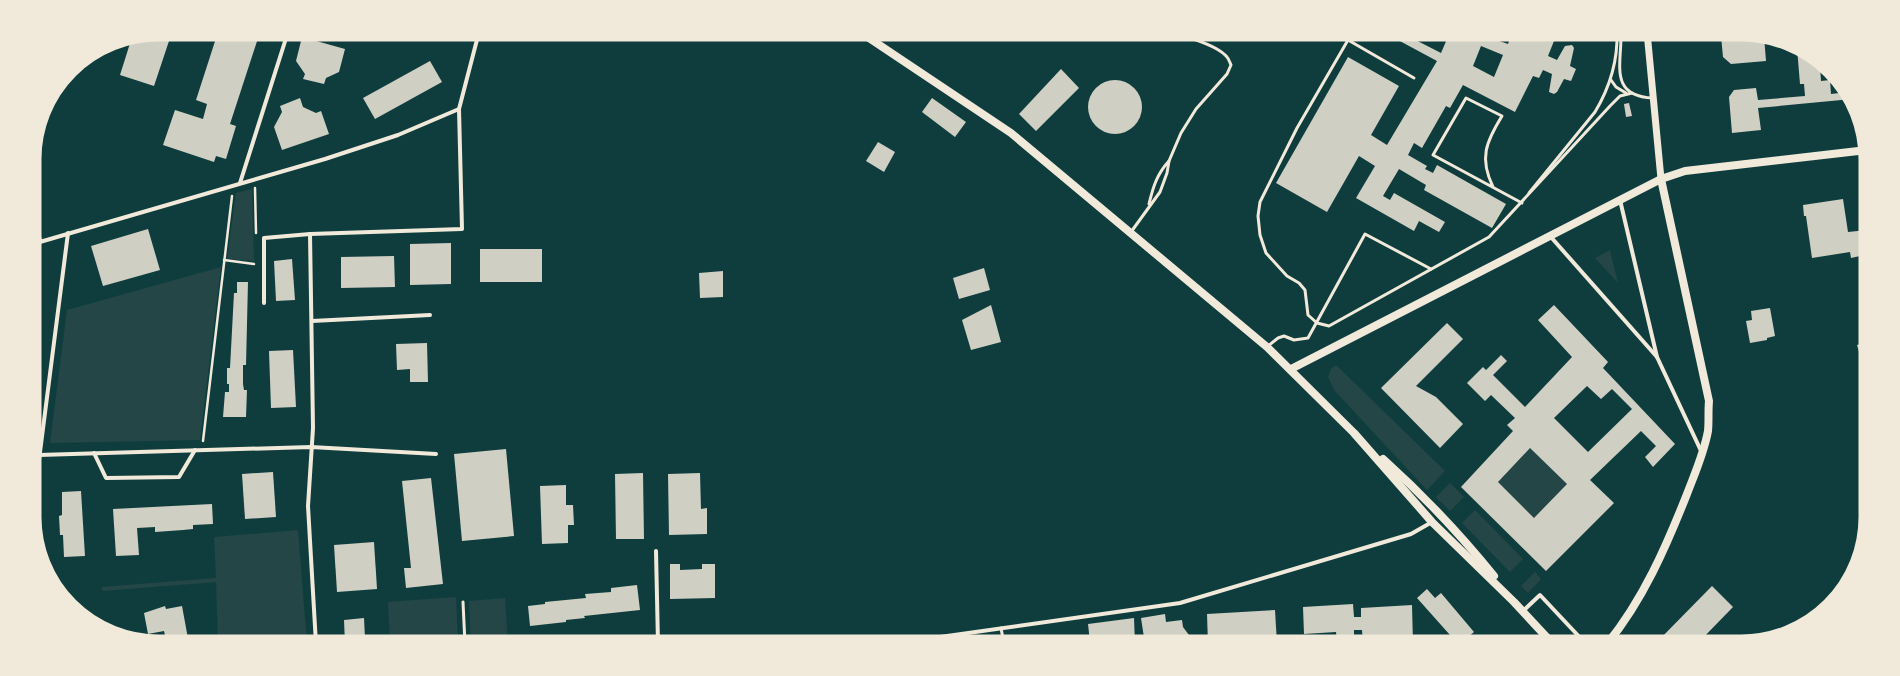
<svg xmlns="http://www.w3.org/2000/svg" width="1900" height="676" viewBox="0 0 1900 676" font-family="'Work Sans',sans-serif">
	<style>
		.green { fill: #244646 }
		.building { fill: #cfcfc3; fill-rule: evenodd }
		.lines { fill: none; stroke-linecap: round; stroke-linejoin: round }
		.path { stroke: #f1e9da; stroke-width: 2.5 }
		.service { stroke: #f1e9da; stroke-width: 3 }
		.minor { stroke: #f1e9da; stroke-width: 4 }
		.tertiary { stroke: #f1e9da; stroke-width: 7 }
		.secondary { stroke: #f1e9da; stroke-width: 8 }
		.rim { fill: none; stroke: #f1e9da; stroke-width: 5 }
	</style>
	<rect width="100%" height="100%" fill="#0f3d3e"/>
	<g class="green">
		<path d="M252,189L254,261L227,259L236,193Z"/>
		<path d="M1610,250L1618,283L1595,258Z"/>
		<path d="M221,267L200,440L50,443L67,310Z"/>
		<path d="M1336,365L1445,471L1427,490L1335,391L1328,377L1331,369Z"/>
		<path d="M1530,448L1567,484L1534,518L1498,482Z"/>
		<path d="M1450,483L1464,497L1450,511L1436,497Z"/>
		<path d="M1475,510L1523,559L1510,572L1462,523Z"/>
		<path d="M298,530L307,644H218L216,582L103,591L101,587L216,578L214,537Z"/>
		<path d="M1535,572L1541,579L1528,593L1521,586Z"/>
		<path d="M456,597L458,642L456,644H390L388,602Z"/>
		<path d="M505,598L508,644H471L469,601Z"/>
	</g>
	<g class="building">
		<path d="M159,32H172L154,86L120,75L132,37Z"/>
		<path d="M218,32H260L230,124L236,126L226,159L216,156L214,162L163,145L175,110L203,119L207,104L196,100Z"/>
		<path d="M1383,32H1400L1441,53L1450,32H1486L1485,36L1508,44L1512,32H1549L1547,38L1554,41L1548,56L1557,60L1565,46L1572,45L1574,48L1570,66L1576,69L1571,81L1564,79L1557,92L1554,94L1549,92L1552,74L1543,70L1539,78L1533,76L1515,112L1463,85L1450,108L1446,106L1422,148L1414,143L1408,155L1427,166L1425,169L1433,173L1437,165L1506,204L1492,228L1424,190L1426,185L1399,169L1383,196L1390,200L1394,193L1445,222L1439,232L1419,221L1414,231L1356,198L1375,166L1359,156L1327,212L1276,183L1348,57L1399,86L1371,135L1387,145L1437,61ZM1481,46L1503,55L1494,77L1473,66Z"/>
		<path d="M1723,32H1741L1764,36L1766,61L1731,64L1723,57L1721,36H1724Z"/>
		<path d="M302,37L345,49L339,72L326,78L324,84L303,79L305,74L296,61Z"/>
		<path d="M1797,48L1823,66H1820L1821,81L1830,80L1831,94L1848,92L1852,99L1758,108L1761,130L1732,133L1729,97L1734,90L1756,88L1758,100L1805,96L1804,84H1800Z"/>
		<path d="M430,61L442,82L375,119L363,98Z"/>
		<path d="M1061,69L1079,88L1036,131L1019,114Z"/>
		<circle cx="1115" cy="107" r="27"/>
		<path d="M300,98L303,107L316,113L321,111L329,134L282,150L274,127L282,112L280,106Z"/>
		<path d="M932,98L966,122L955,137L922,112Z"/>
		<path d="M1629,103L1632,116L1626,117L1624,104Z"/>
		<path d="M878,142L895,152L884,172L866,161Z"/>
		<path d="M1843,199L1848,232L1867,230V297H1866L1860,256L1851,258L1850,252L1812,258L1806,216H1804L1803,205Z"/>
		<path d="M148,229L160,270L103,286L91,246Z"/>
		<path d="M451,243V284L410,285V244Z"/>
		<rect x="480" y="249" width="62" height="33"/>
		<path d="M394,256L395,287L341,288V257Z"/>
		<path d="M292,259L295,300L276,301L274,261Z"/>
		<path d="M984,268L990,290L959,299L953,278Z"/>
		<path d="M723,271V297L700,298L699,273Z"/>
		<path d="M237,282H248L246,365H243V384L244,390H247L246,417H223L225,392H229V384H227V368H230L234,293H237Z"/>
		<path d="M991,305L1001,342L971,350L962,320Z"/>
		<path d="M1554,305L1608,362L1603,368L1675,444L1653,467L1645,457L1656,446L1641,431L1590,480L1614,503L1546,571L1461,487L1513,431L1507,425L1515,418L1491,395L1485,401L1467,383L1483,367L1486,370L1501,355L1507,361L1493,375L1525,407L1572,357L1538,320ZM1587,386L1601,399L1612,389L1632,409L1588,452L1554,418ZM1530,448L1567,484L1534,518L1498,482Z"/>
		<path d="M1770,308L1775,336L1767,338V340L1750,343L1746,321L1752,320L1751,311Z"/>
		<path d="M1447,323L1463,339L1416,386L1436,397L1463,424L1440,448L1381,388Z"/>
		<path d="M1867,342L1868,379H1867L1857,345Z"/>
		<path d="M427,343L428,382H410V369L397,370L396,344Z"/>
		<path d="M293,350L296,407L271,408L269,351Z"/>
		<path d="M506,449L514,536L462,541L454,454Z"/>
		<path d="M273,472L276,517L245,519L242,474Z"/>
		<path d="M643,473L644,539H616L615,474Z"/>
		<path d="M700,473L701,509L707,508V534L669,535L668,474Z"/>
		<path d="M431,478L443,584L406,588L404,568H411L402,481Z"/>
		<path d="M566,485V505H573L574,525H568V543L542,544L540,486Z"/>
		<path d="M81,491L85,556L64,557L63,535H60L59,516L62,515V492Z"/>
		<path d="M212,504L213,524L193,525V529L183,530L155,532V527L137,528L139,555L116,556L113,509Z"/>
		<path d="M374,542L377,589L337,592L334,545Z"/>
		<path d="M670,564H680V570L702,569V564H715V598L670,599Z"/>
		<path d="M637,585L640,610L584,616L585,618L566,620V622L530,626L528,606L545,604V602L586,598L585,594L611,592V588Z"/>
		<path d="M1712,586L1733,607L1697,644H1655Z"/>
		<path d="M1427,589L1435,598L1441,593L1474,632L1460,644H1458L1417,598Z"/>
		<path d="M1353,604L1354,617H1361V608L1412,605L1413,644H1363L1362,630H1354V644H1332V641H1337L1336,632L1304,634L1303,607Z"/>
		<path d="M165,606L166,609L182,606L189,644H167L164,631L148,634L144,613Z"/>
		<path d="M1275,610L1277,644H1208L1207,614Z"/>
		<path d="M1165,614L1166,622L1182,620L1183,627L1192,639L1166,644H1145L1141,618Z"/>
		<path d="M364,618L365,639L370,638V644H345L344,620Z"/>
		<path d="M1134,618L1135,644H1094V642H1090L1088,624Z"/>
	</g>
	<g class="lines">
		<g class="path">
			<path d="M255,188L256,233"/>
			<path d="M224,260L254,264"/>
			<path d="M203,441L232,196"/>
		</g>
		<g class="service">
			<path d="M1128,32C1137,38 1151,34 1161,33C1178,33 1216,44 1227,57C1229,59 1230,63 1231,65L1227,74L1196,109L1181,133L1169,161L1167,173L1160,192L1131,232"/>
			<path d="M1333,32L1348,40L1297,128L1260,202L1258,216L1260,235L1266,253L1287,276L1299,283L1305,290L1308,315L1317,323L1329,326L1489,237L1610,106L1620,96L1632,93"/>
			<path d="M1621,32C1622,63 1608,96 1653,98"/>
			<path d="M1348,40L1414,78"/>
			<path d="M1611,80L1616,87L1626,93"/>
			<path d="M1493,187C1479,158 1486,142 1502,116L1466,98L1433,155L1522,203"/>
			<path d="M1529,193L1595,112C1610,87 1618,62 1617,32"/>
			<path d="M1149,204C1153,187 1157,174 1169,161"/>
			<path d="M1268,346L1278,338L1284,336L1294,340L1308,338L1365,234L1431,269"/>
			<path d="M463,602L465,644"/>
			<path d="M1001,628L1004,644"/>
		</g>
		<g class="minor">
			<path d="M240,183L288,32"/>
			<path d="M1620,200L1657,357"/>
			<path d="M33,208L40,241"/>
			<path d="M310,234L313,428L308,506L316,644"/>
			<path d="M1550,236L1657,357L1702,453"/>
			<path d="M33,244L325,159L398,135L459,109"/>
			<path d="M264,303V238L310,234L462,229L459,109L479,32"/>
			<path d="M312,321L430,315"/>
			<path d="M94,453L106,478L179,477L195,450"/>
			<path d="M39,455L311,447L436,454"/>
			<path d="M34,499L68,233"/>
			<path d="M656,551L658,644"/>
			<path d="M1523,611L1540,595L1586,644"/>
			<path d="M890,644L1180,603L1411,534L1432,522"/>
		</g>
		<path class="tertiary" d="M1647,32L1661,179"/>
		<g class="secondary">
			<path d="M860,32L1011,133L1267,347L1354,433L1432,522L1514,602L1553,644"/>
			<path d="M1291,369L1661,179L1685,171L1867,150"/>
			<path d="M1383,459C1423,495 1460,534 1494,576"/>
			<path d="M1607,644C1643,600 1666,547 1687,494C1695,473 1704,453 1708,431C1709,421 1708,411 1709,401L1661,179"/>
		</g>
	</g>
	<path d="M0 0H1900V676H0ZM159 39H1741A120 120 0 0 1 1861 159V517A120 120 0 0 1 1741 637H159A120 120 0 0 1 39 517V159A120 120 0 0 1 159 39Z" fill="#f1e9da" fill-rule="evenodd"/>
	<path class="rim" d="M159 39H1741A120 120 0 0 1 1861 159V517A120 120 0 0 1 1741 637H159A120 120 0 0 1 39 517V159A120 120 0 0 1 159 39Z"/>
</svg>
